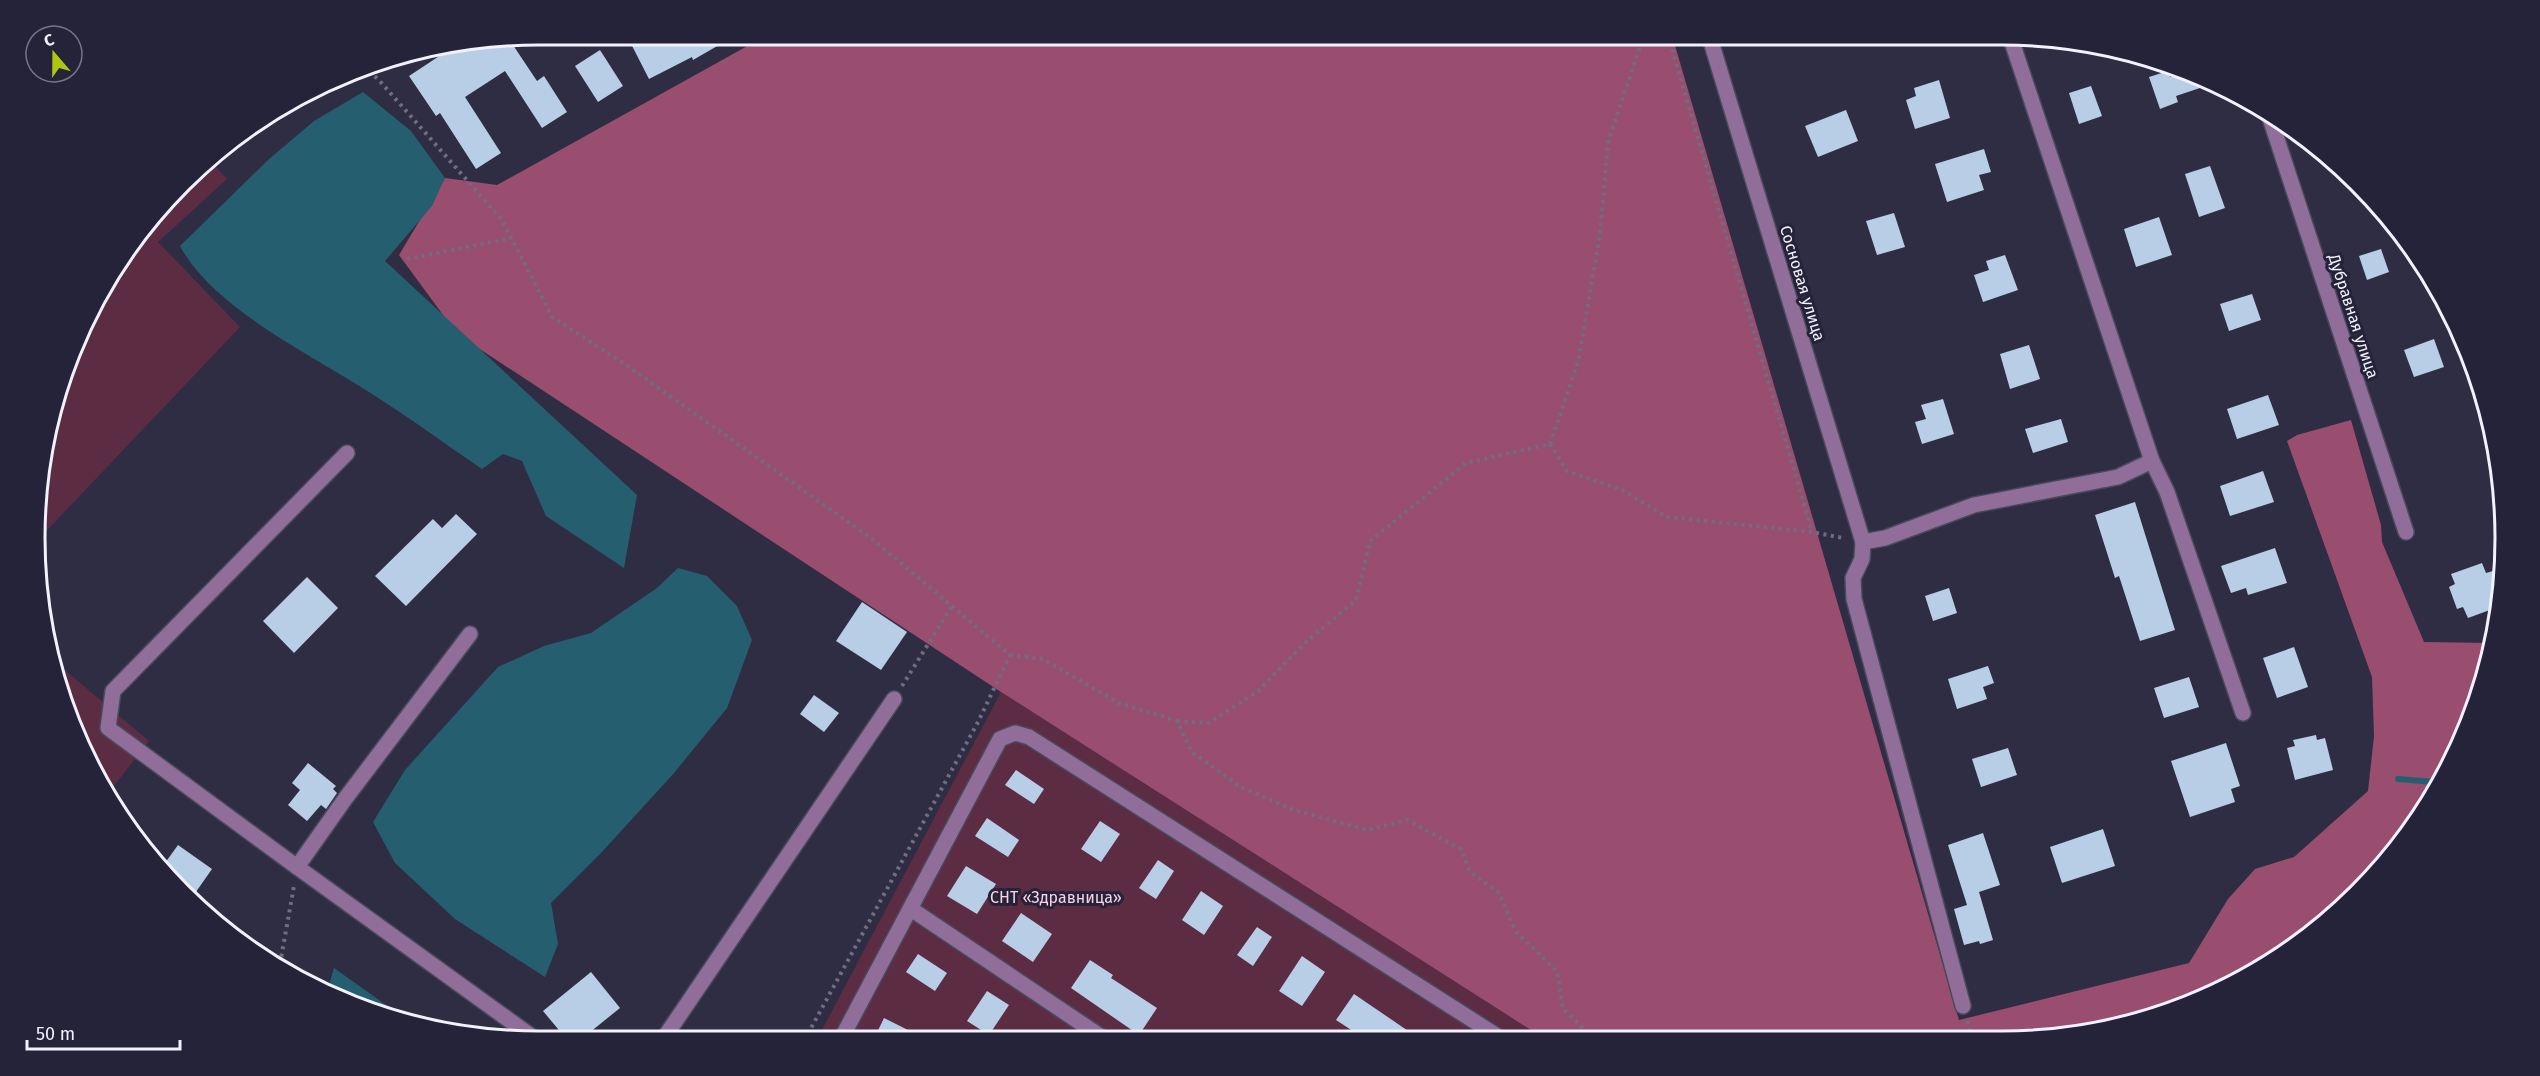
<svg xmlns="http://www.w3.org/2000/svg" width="2540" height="1076" viewBox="0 0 2540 1076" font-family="'Fira Sans',sans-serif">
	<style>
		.green { fill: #5c2c42 }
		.forest { fill: #994d6f }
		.water { fill: #255f6f }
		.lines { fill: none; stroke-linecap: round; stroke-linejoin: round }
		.stream { stroke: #255f6f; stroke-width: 6 }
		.building { fill: #b8cee7 }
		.minor-casing { stroke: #49495e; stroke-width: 18 }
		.path { stroke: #6f6e81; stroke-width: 4; stroke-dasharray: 3 4.5; stroke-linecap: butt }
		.minor { stroke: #916e99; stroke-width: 15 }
		.labels { text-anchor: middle; stroke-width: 6; stroke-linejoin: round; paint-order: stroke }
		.street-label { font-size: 16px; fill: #f2f2fe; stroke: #24233a }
		.park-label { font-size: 16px; fill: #fdd0e2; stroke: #24233a }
		.rim { fill: none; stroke: #f2f2fe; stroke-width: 3 }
	</style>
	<rect width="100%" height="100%" fill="#2e2d44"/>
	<g class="green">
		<path d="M208,158L227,179L158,242L240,327L35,543L44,440L102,287Z"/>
		<path d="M53,660L149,741L106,796L102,790Z"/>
		<path d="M1001,692L1545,1039L816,1041Z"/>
	</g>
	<path class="forest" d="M767,35H1672L1959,1020L2189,963L2228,899L2255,869L2294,857L2368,791L2374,736L2372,677L2287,441L2297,435L2351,420L2381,525L2382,542L2424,642L2492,643L2479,700L2402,844L2309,937L2195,1003L2068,1037L1545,1039L1001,692L457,334L399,255L445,178L497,185Z"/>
	<g class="water">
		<path d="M363,92L411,131L445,178L432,206L385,261L637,495L624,568L546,516L522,461L503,454L482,469C444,443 407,416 369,392C309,353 214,309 180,246L268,160L314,121Z"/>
		<path d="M678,568L707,576L737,606L752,640L727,708L674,773L601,853L551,903L558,944L545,977L455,919L395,863L373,822L405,770L498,667L544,646L591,633L657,588Z"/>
		<path d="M334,968L407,1020L376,1015L328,989Z"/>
	</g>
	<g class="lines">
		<path class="stream" d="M2398,779L2435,782"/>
	</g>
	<g class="building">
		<path d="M626,34H713L719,45L693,60L692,57L649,79Z"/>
		<path d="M509,39L537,81L544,76L567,112L542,128L505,71L465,97L501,153L476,169L440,113L436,116L409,76L450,49Z"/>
		<path d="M600,50L623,86L598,102L575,66Z"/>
		<path d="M2168,71L2170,77L2187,72L2196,76L2200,88L2176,96L2178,102L2160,109L2149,77Z"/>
		<path d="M1939,80L1950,118L1915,129L1906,100L1916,96L1914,88Z"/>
		<path d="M2091,86L2102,116L2079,124L2069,93Z"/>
		<path d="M1846,110L1858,141L1818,157L1805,126Z"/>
		<path d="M1984,149L1991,172L1979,175L1984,190L1947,202L1935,164Z"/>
		<path d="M2210,166L2225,208L2199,217L2185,174Z"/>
		<path d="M1894,213L1905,247L1877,255L1866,221Z"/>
		<path d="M2159,217L2172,255L2136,267L2124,229Z"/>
		<path d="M2381,249L2389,272L2367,280L2359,256Z"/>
		<path d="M2005,255L2018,290L1983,302L1974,275L1989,270L1986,261Z"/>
		<path d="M2252,294L2261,320L2229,331L2220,304Z"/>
		<path d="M2434,339L2444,367L2414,377L2404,350Z"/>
		<path d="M2029,345L2040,379L2010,389L2000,354Z"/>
		<path d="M2268,395L2279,425L2237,439L2227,409Z"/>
		<path d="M1943,399L1954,434L1922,444L1915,422L1926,419L1921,405Z"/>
		<path d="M2061,419L2068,442L2033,453L2025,429Z"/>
		<path d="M2263,471L2274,502L2230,516L2220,486Z"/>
		<path d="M2135,502L2175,630L2140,641L2119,576L2115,578L2095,515Z"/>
		<path d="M456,514L477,534L406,606L375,576L433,519L442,528Z"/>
		<path d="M2275,548L2287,583L2248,595L2246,588L2231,593L2221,566Z"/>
		<path d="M2482,563L2486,573L2493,571L2501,593L2494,595L2498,607L2468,618L2463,607L2457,609L2449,587L2455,584L2451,574Z"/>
		<path d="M307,577L338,608L294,653L263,621Z"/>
		<path d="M1949,588L1957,613L1933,621L1925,596Z"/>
		<path d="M862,602L907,632L881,670L836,641Z"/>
		<path d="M2294,647L2308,687L2277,698L2263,658Z"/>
		<path d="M1988,666L1994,683L1983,687L1987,699L1957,709L1948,679Z"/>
		<path d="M2189,677L2199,707L2164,718L2154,688Z"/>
		<path d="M814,695L839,713L824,732L800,714Z"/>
		<path d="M2316,735L2317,740L2325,738L2333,770L2295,780L2287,748L2295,746L2293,740Z"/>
		<path d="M2226,743L2240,786L2231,789L2235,802L2190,817L2171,761Z"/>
		<path d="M2008,748L2017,775L1981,787L1972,759Z"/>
		<path d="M308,763L336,786L333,789L337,793L326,809L321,805L307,821L288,805L300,790L292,783Z"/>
		<path d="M1016,770L1044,789L1034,804L1005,785Z"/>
		<path d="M987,818L1019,840L1008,857L975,836Z"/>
		<path d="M1100,821L1120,834L1101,862L1081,849Z"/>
		<path d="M2103,829L2115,866L2062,883L2050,847Z"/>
		<path d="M1983,833L2000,885L1979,892L1993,940L1980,944L1979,941L1964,945L1954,909L1967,905L1948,845Z"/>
		<path d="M178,845L212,869L191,899L160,870Z"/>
		<path d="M1158,860L1174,871L1156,899L1139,888Z"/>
		<path d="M966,866L996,884L977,914L947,896Z"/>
		<path d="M1201,891L1223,906L1204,935L1182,920Z"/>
		<path d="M1021,913L1052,934L1033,962L1002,941Z"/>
		<path d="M1257,927L1272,937L1253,966L1237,955Z"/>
		<path d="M918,954L947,973L935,991L906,972Z"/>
		<path d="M1302,956L1325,972L1302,1006L1279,991Z"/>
		<path d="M1090,960L1113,975L1111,978L1157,1008L1139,1035L1071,988Z"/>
		<path d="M591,972L620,1008L579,1041H568L543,1011Z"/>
		<path d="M987,991L1009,1005L989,1035L967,1021Z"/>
		<path d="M1354,994L1420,1039H1365L1336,1020Z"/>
		<path d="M884,1018L928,1040L873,1041Z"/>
	</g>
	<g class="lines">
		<defs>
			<g id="minor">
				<path d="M1709,35L1863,542L1862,559L1853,578L1854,599L1963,1006"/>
				<path d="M2010,36L2152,461L2167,492L2243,713"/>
				<path d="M2268,112L2406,532"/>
				<path d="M1863,542L1885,538L1974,505L2118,477L2152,461"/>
				<path d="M470,634L345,799L297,867L538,1041"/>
				<path d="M297,867L108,728L113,691L347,453"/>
				<path d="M911,909L1106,1040"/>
				<path d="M662,1041L894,699"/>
				<path d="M840,1041L1000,739L1015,733L1029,737L1502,1039"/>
			</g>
		</defs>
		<use href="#minor" class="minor-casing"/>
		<g class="path">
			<path d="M1668,35L1812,532"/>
			<path d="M363,67L378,79L502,220L552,317L623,363L871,538L1010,655L978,722L804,1041"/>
			<path d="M407,259L511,238"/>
			<path d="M1550,444L1567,471L1622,490L1667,517L1812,532L1843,538"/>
			<path d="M1010,655L1043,659L1119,703L1177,721L1192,752L1239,786L1294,810L1368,830L1407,820L1461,849L1470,872L1499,893L1516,932L1557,971L1563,1009L1593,1038"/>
			<path d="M902,686L952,606"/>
			<path d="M1177,721L1209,723L1258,691L1304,644L1356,600L1370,541L1466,463L1550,444L1578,362L1600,235L1608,142L1644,35"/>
			<path d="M280,964L294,886"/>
			<path d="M1967,1021L1972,1037"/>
		</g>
		<use href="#minor" class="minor"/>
	</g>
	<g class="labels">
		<g class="street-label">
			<text transform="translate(1803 283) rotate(73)" y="6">Сосновая улица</text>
			<text transform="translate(2354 316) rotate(72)" y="6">Дубравная улица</text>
		</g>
		<g class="park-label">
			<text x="1056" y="903">СНТ «Здравница»</text>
		</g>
	</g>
	<path d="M0 0H2540V1076H0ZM538 45H2002A493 493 0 0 1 2495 538V538A493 493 0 0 1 2002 1031H538A493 493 0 0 1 45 538V538A493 493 0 0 1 538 45Z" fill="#24233a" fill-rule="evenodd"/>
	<path class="rim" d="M538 45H2002A493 493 0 0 1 2495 538V538A493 493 0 0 1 2002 1031H538A493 493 0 0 1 45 538V538A493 493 0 0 1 538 45Z"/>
	<g transform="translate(54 54) rotate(340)"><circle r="28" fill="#24233a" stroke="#767688" stroke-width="1.5"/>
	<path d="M0-4.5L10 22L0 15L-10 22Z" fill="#acc611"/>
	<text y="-9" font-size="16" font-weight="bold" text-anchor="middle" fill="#f2f2fe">С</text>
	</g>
	<path d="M27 1040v9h153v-9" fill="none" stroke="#f2f2fe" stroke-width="3"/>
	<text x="36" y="1040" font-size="18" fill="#f2f2fe" stroke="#24233a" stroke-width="4.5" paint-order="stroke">50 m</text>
</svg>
